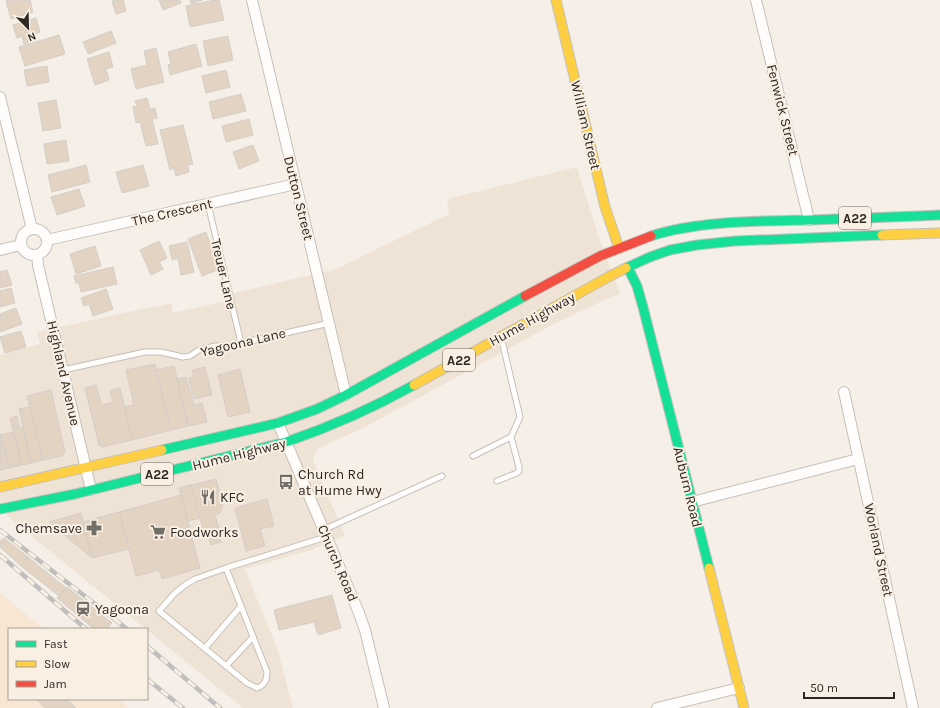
<svg xmlns="http://www.w3.org/2000/svg" width="940" height="708" viewBox="0 0 940 708" font-family="Karla,sans-serif">
	<style>
		.built { fill: #efe3d6 }
		.green { fill: #f7e6d4 }
		.building { fill: #e2d3c2; stroke: #d3cfc9 }
		.lines { fill: none; stroke-linecap: round; stroke-linejoin: round }
		.lane-casing { stroke: #c4c0ba; stroke-width: 7 }
		.street-casing { stroke: #c4c0ba; stroke-width: 12 }
		.fast-casing { stroke: #c4c0ba; stroke-width: 11 }
		.slow-casing { stroke: #c4c0ba; stroke-width: 11 }
		.jam-casing { stroke: #c4c0ba; stroke-width: 11 }
		.lane { stroke: #fefdfc; stroke-width: 5 }
		.street { stroke: #fefdfc; stroke-width: 10 }
		.fast { stroke: #16e098; stroke-width: 9 }
		.slow { stroke: #ffcf43; stroke-width: 9 }
		.jam { stroke: #f24e42; stroke-width: 9 }
		.rail-casing { stroke: #c0bfbd; stroke-width: 4.5 }
		.rail { stroke: #faefe3; stroke-width: 3; stroke-dasharray: 9; stroke-linecap: butt }
		.labels { text-anchor: middle; stroke-width: 4; stroke-linejoin: round; paint-order: stroke }
		.shield { fill: #faefe3; stroke: #6a645d; stroke-width: 1 }
		.shield-label { font-size: 13px; font-weight: bold; fill: #2c2823 }
		.street-label { font-size: 14px; fill: #2c2823; stroke: #faefe3 }
		.poi-label { font-size: 14px; fill: #2c2823; stroke: #faefe3; text-anchor: start }
	</style>
	<rect width="100%" height="100%" fill="#f5efe8"/>
	<path class="built" d="M577,167L597,232L620,294L609,298L554,324L367,426L317,449L313,460L345,536L311,550L245,569L277,648L293,708H243L13,521L0,507V355L40,344L37,332L171,303L173,313L227,301L226,295L336,269L449,214L447,199Z"/>
	<path class="green" d="M0,593L43,629H9V699H118L129,708H0Z"/>
	<g class="building">
		<path d="M10,0H30L33,12L11,19L6,1Z"/>
		<path d="M117,0H123L126,11L116,14L112,1Z"/>
		<path d="M159,0H180L181,3L163,10Z"/>
		<path d="M190,0H202L191,4Z"/>
		<path d="M215,0H219L224,20L190,27L186,6Z"/>
		<path d="M36,18L40,32L33,35L35,40L24,44L22,36L17,38L13,25Z"/>
		<path d="M111,31L116,43L88,54L83,42Z"/>
		<path d="M59,35L65,54L25,66L19,47Z"/>
		<path d="M228,36L233,60L208,66L203,41Z"/>
		<path d="M196,44L202,66L170,75L168,65L171,64L168,52Z"/>
		<path d="M156,48L164,82L136,89L131,69L147,65L144,51Z"/>
		<path d="M109,52L113,67L106,69L109,80L95,85L87,59Z"/>
		<path d="M47,66L49,82L27,86L24,70Z"/>
		<path d="M226,70L230,87L206,93L202,76Z"/>
		<path d="M241,94L246,111L213,119L209,102Z"/>
		<path d="M147,98L150,109L155,108L157,118L152,119L158,144L146,146L140,122L136,123L133,107L137,106L135,101Z"/>
		<path d="M56,100L61,128L43,131L38,103Z"/>
		<path d="M249,119L253,135L226,142L222,126Z"/>
		<path d="M183,125L193,164L188,165L189,172L176,176L174,168L170,170L160,130Z"/>
		<path d="M66,140L69,161L47,164L44,144Z"/>
		<path d="M253,145L259,161L239,169L233,152Z"/>
		<path d="M86,165L90,182L52,192L48,175Z"/>
		<path d="M143,165L149,186L122,193L116,172Z"/>
		<path d="M79,189L85,206L57,215L51,197Z"/>
		<path d="M206,232L220,269L202,276L188,239Z"/>
		<path d="M159,241L167,258L159,262L163,269L151,275L140,250Z"/>
		<path d="M187,242L194,272L181,275L178,258L172,260L169,246Z"/>
		<path d="M95,246L101,266L76,274L70,254Z"/>
		<path d="M113,267L117,284L81,292L79,283H76L74,276Z"/>
		<path d="M7,270L12,285L0,288V272Z"/>
		<path d="M11,288L15,303L0,307V291Z"/>
		<path d="M106,289L113,309L93,316L89,304L84,306L81,298Z"/>
		<path d="M16,308L22,324L0,332V314Z"/>
		<path d="M21,331L26,347L5,353L0,337Z"/>
		<path d="M155,364L171,430L132,440L124,407L134,405L126,370Z"/>
		<path d="M174,366L188,426L171,430L156,370Z"/>
		<path d="M205,367L212,395L194,399L189,378L194,377L192,370Z"/>
		<path d="M240,369L250,412L228,417L218,375Z"/>
		<path d="M186,377L194,405L202,403L207,422L188,426L177,379Z"/>
		<path d="M96,385L102,405L113,402L110,391L120,388L132,440L102,447L99,445L85,388Z"/>
		<path d="M51,390L65,452L62,456L43,460L27,396Z"/>
		<path d="M30,407L43,460L31,463L19,409Z"/>
		<path d="M17,416L19,428H23L31,463L22,465L10,418Z"/>
		<path d="M13,432L22,465L9,468L0,435Z"/>
		<path d="M0,433L9,468L0,470Z"/>
		<path d="M216,479L223,504L220,513L215,515L220,532L218,533L221,542L211,545L208,536L205,537L191,485Z"/>
		<path d="M191,485L200,518L188,521L179,488Z"/>
		<path d="M181,495L200,568L162,579L159,570L136,576L119,512Z"/>
		<path d="M267,499L274,526L260,529L265,546L246,551L235,508Z"/>
		<path d="M119,512L129,549L92,558L83,522Z"/>
		<path d="M81,513L83,522L92,558L49,522Z"/>
		<path d="M4,538L28,557L21,566L0,547V541Z"/>
		<path d="M28,557L66,588L59,596L21,566Z"/>
		<path d="M67,587L112,623L107,629H94L57,598Z"/>
		<path d="M332,595L341,628L318,635L314,622L279,630L274,610Z"/>
		<path d="M36,699H67L76,708H45Z"/>
	</g>
	<g class="lines">
		<defs>
			<g id="lane">
				<path d="M208,204L241,343"/>
				<path d="M63,370L145,352H161L183,357L190,356L199,350L215,346H228L330,323"/>
				<path d="M473,456L511,437L520,417L502,341"/>
				<path d="M497,481L517,473L519,471V467L511,437"/>
				<path d="M323,530L442,476"/>
				<path d="M226,568L267,672C267,680 265,685 257,688L247,683L159,611L175,593L185,585L195,579L226,568L326,537"/>
				<path d="M205,648L241,606"/>
				<path d="M226,666L253,637"/>
			</g>
			<g id="street">
				<path d="M252,0L346,395"/>
				<path d="M756,0L809,220"/>
				<path d="M0,97L32,229"/>
				<circle cx="34" cy="242" r="13"/>
				<path d="M47,240L296,184"/>
				<path d="M0,250L21,245"/>
				<path d="M37,255L38,265L91,490"/>
				<path d="M844,392L913,708"/>
				<path d="M278,423L359,613L365,630L384,708"/>
				<path d="M692,502L858,459"/>
				<path d="M657,708L739,688"/>
			</g>
			<g id="fast">
				<path d="M651,236C697,221 758,221 806,220C850,219 895,217 940,215"/>
				<path d="M626,268L650,257L670,250L697,245L735,241L882,235"/>
				<path d="M628,268L637,286L643,307L709,568"/>
				<path d="M162,450L278,423L317,409L346,395L525,296"/>
				<path d="M0,509L75,494L286,442C330,427 373,408 414,385"/>
			</g>
			<g id="slow">
				<path d="M556,0L605,207L619,248"/>
				<path d="M882,235L940,233"/>
				<path d="M414,385L610,276L626,268"/>
				<path d="M0,487L162,450"/>
				<path d="M709,568L744,708"/>
			</g>
			<path id="jam" d="M525,296L600,256L651,236"/>
		</defs>
		<use href="#lane" class="lane-casing"/>
		<use href="#street" class="street-casing"/>
		<use href="#fast" class="fast-casing"/>
		<use href="#slow" class="slow-casing"/>
		<use href="#jam" class="jam-casing"/>
		<use href="#lane" class="lane"/>
		<use href="#street" class="street"/>
		<use href="#fast" class="fast"/>
		<use href="#slow" class="slow"/>
		<use href="#jam" class="jam"/>
		<defs>
			<g id="rail">
				<path d="M0,530L127,629"/>
				<path d="M0,555L86,629"/>
				<path d="M147,646L220,708"/>
				<path d="M147,679L183,708"/>
			</g>
		</defs>
		<use href="#rail" class="rail-casing"/>
		<use href="#rail" class="rail"/>
	</g>
	<defs>
		<symbol id="bus-bare" viewBox="-9 -9 18 18"><path d="M-5-6H5V4H4V6H2V4H-2V6H-4V4H-5ZM-3.5-4V0h7V-4ZM-3.5 1.2v1.5H-2V1.2ZM2 1.2v1.5H3.5V1.2Z" fill="#726e68" stroke="#faefe3" stroke-width="2.5" paint-order="stroke"/></symbol>
		<symbol id="restaurant-bare" viewBox="-9 -9 18 18"><path d="M-5-6h1v4h1v-4h1v4h1v-4h1v5L-1.5 .5V6h-2V.5L-5-1ZM5-6V6H3V1.5H1.5Q1.5-4 5-6Z" fill="#726e68" stroke="#faefe3" stroke-width="2.5" paint-order="stroke"/></symbol>
		<symbol id="pharmacy-bare" viewBox="-9 -9 18 18"><path d="M-2-6h4v4h4v4h-4v4h-4v-4h-4v-4h4Z" fill="#726e68" stroke="#faefe3" stroke-width="2.5" paint-order="stroke"/></symbol>
		<symbol id="supermarket-bare" viewBox="-9 -9 18 18"><path d="M-6-5.5h2.5l.6 2H6L4.5 2H-2.5L-4.4-4H-6ZM-1.5 3.2a1.3 1.3 0 1 0 .1 0ZM3 3.2a1.3 1.3 0 1 0 .1 0Z" fill="#726e68" stroke="#faefe3" stroke-width="2.5" paint-order="stroke"/></symbol>
		<symbol id="station-bare" viewBox="-9 -9 18 18"><path d="M-3-6H3Q5-6 5-4V2Q5 4 3 4L4.5 6H3L1.5 4h-3L-3 6H-4.5L-3 4Q-5 4-5 2V-4Q-5-6-3-6ZM-3.5-4v3h7v-3ZM-3.5 1v1.5H-2V1ZM2 1v1.5H3.5V1Z" fill="#726e68" stroke="#faefe3" stroke-width="2.5" paint-order="stroke"/></symbol>
	</defs>
	<g fill-rule="evenodd">
		<use href="#bus-bare" x="275" y="471" width="22" height="22"/>
		<use href="#restaurant-bare" x="197" y="486" width="22" height="22"/>
		<use href="#pharmacy-bare" x="83" y="517" width="22" height="22"/>
		<use href="#supermarket-bare" x="147" y="521" width="22" height="22"/>
		<use href="#station-bare" x="72" y="598" width="22" height="22"/>
	</g>
	<g class="labels">
		<g class="shield">
			<rect x="839" y="207" width="32" height="22" rx="3"/>
			<rect x="443" y="349" width="32" height="22" rx="3"/>
			<rect x="141" y="463" width="32" height="22" rx="3"/>
		</g>
		<g class="shield-label">
			<text x="855" y="223">A22</text>
			<text x="459" y="365">A22</text>
			<text x="157" y="479">A22</text>
		</g>
		<g class="street-label">
			<text transform="translate(783 110) rotate(76)" y="5">Fenwick Street</text>
			<text transform="translate(586 125) rotate(77)" y="5">William Street</text>
			<text transform="translate(299 198) rotate(76)" y="5">Dutton Street</text>
			<text transform="translate(172 212) rotate(-13)" y="5">The Crescent</text>
			<text transform="translate(224 274) rotate(77)" y="5">Treuer Lane</text>
			<text transform="translate(532 319) rotate(-29)" y="5">Hume Highway</text>
			<text transform="translate(243 342) rotate(-13)" y="5">Yagoona Lane</text>
			<text transform="translate(64 373) rotate(77)" y="5">Highland Avenue</text>
			<text transform="translate(239 454) rotate(-14)" y="5">Hume Highway</text>
			<text transform="translate(688 487) rotate(76)" y="5">Auburn Road</text>
			<text transform="translate(879 550) rotate(78)" y="5">Worland Street</text>
			<text transform="translate(338 563) rotate(67)" y="5">Church Road</text>
		</g>
		<g class="poi-label">
			<text x="298" y="479">Church Rd<tspan x="298" dy="16">at Hume Hwy</tspan></text>
			<text x="220" y="502">KFC</text>
			<text x="82" y="533" text-anchor="end">Chemsave</text>
			<text x="170" y="537">Foodworks</text>
			<text x="95" y="614">Yagoona</text>
		</g>
	</g>
	<rect x="8" y="628" width="140" height="72" fill="#faefe3" stroke="#a89f96"/>
	<rect x="16" y="641" width="20" height="6" fill="#16e098" stroke="#a89f96"/>
	<text x="44" y="648" font-size="12" fill="#2c2823">Fast</text>
	<rect x="16" y="661" width="20" height="6" fill="#ffcf43" stroke="#a89f96"/>
	<text x="44" y="668" font-size="12" fill="#2c2823">Slow</text>
	<rect x="16" y="681" width="20" height="6" fill="#f24e42" stroke="#a89f96"/>
	<text x="44" y="688" font-size="12" fill="#2c2823">Jam</text>
	<g transform="translate(28 28) rotate(157)" stroke="#faefe3" stroke-width="3" paint-order="stroke">
	<path d="M0-3L7 15L0 10L-7 15Z" fill="#2c2823"/>
	<text y="-6" font-size="11" font-weight="bold" text-anchor="middle" fill="#2c2823">N</text>
	</g>
	<path d="M804 692v6h90v-6" fill="none" stroke="#2c2823" stroke-width="2"/>
	<text x="810" y="692" font-size="12" fill="#2c2823" stroke="#faefe3" stroke-width="3" paint-order="stroke">50 m</text>
</svg>
